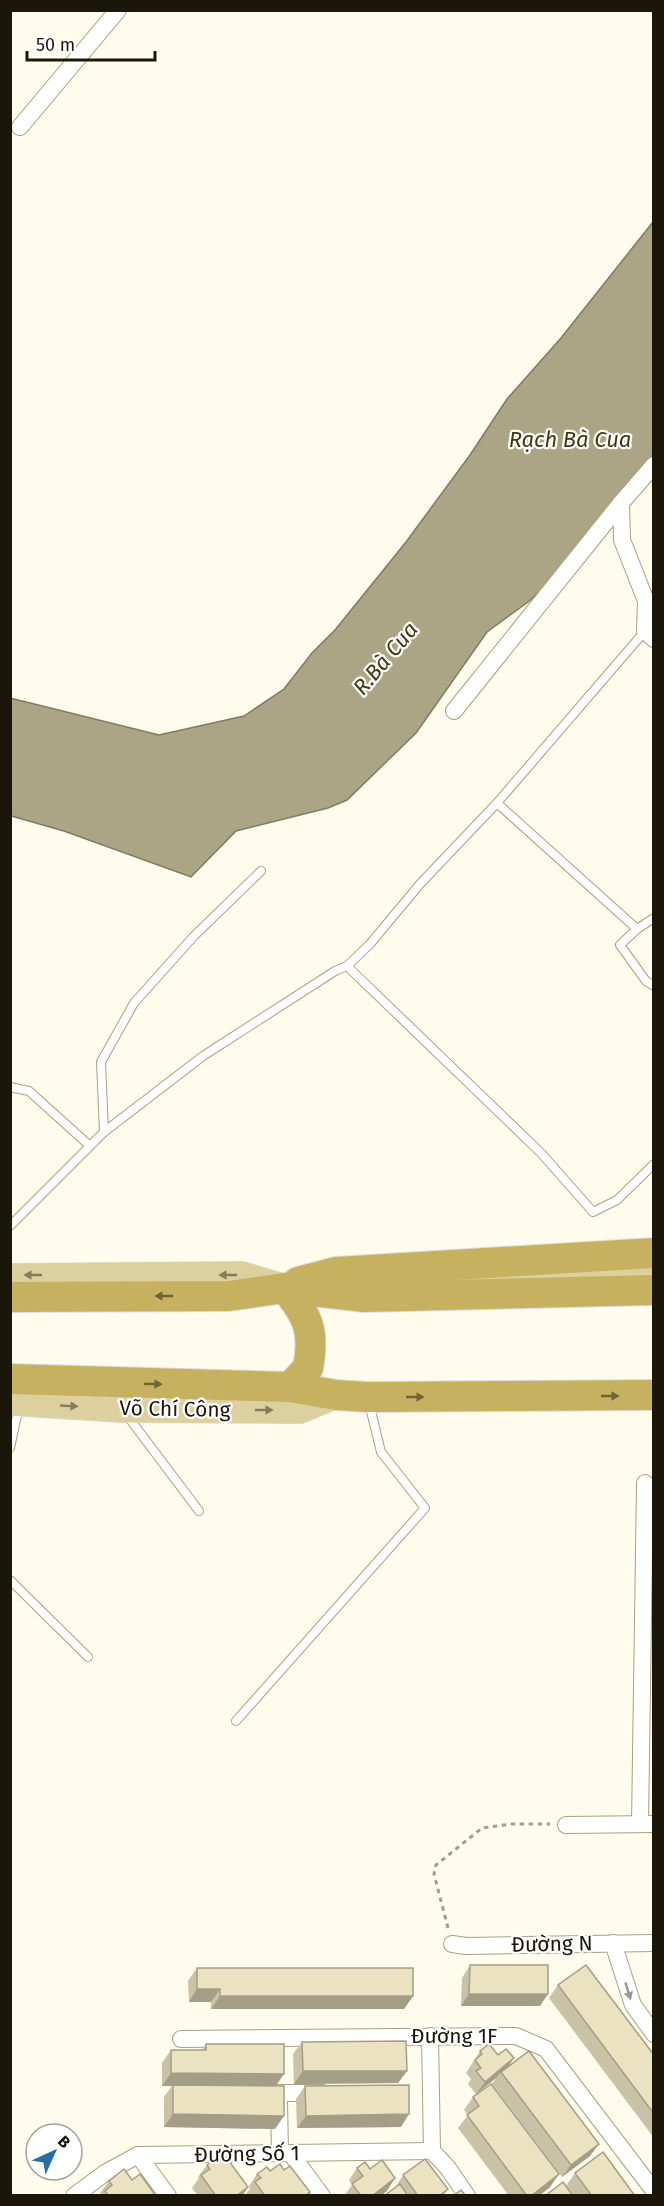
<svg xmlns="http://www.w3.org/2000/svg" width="664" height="2206" viewBox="0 0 664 2206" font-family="'Fira Sans',sans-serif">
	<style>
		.water { fill: #aca585; stroke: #807a60; stroke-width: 1.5 }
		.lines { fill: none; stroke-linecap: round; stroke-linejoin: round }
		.lane-casing { stroke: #a9a07e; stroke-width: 10 }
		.street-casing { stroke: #a9a07e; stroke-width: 18 }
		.primary-casing { stroke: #dfdedd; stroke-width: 28 }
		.highway-casing { stroke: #dfdedd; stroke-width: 32 }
		.path { stroke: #a09c8f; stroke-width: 3; stroke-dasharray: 4.5 4.5; stroke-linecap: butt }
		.lane { stroke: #fff; stroke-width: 8 }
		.street { stroke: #fff; stroke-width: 16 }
		.primary { stroke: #dcd09f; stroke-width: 27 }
		.highway { stroke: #c5b15f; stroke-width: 30 }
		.wall { fill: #c9c2a6 }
		.shaded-wall { fill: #a49e87 }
		.building { fill: #eae2c1; stroke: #a49e87; stroke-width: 1.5 }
		.oneway { fill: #857c5c }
		.oneway2 { fill: #706434 }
		.oneway3 { fill: #989690 }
		.labels { text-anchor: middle; stroke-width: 4.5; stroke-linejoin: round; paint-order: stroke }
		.street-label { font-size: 21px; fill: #1a1609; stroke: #fff }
		.water-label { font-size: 22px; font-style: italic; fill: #41370d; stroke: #fff }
	</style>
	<rect width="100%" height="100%" fill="#fffbed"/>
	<path class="water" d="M653,222V455L554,579L528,602L487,632L416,733L347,800L328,808L236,831L191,877L64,831L11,816L10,698L159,735L244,716L284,689L312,653L335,630L406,542L470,455L507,399L561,338Z"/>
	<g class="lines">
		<defs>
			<g id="lane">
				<path d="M497,803L637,929"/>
				<path d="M654,918L637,929L620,945L646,981L654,986"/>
				<path d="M347,966L541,1153L593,1212L617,1200L654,1164"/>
				<path d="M10,1087L29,1091L90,1146"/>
				<path d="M104,1132L101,1062L134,1003L194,936L261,871"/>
				<path d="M10,1226L104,1132L203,1056L335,971L347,966L370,944L420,884L497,803L645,631"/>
				<path d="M126,1414L199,1511"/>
				<path d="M10,1448L19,1406"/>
				<path d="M10,1580L88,1657"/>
				<path d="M236,1721L425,1508L381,1452L369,1403"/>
			</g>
			<g id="street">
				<path d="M20,127L118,10"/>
				<path d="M654,465L621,503L622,540L646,601L645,631L654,639"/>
				<path d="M454,711L621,503"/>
				<path d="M640,1824L645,1483"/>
				<path d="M566,1825L654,1824"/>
				<path d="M613,1943L633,2005L654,2034"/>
				<path d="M452,1944L466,1946L654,1943"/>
				<path d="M430,2036L432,2151L448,2168L467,2196"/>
				<path d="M181,2039L516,2036L546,2049L654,2191"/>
				<path d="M261,2093H323"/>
				<path d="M279,2101L280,2154"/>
				<path d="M291,2154L322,2196"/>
				<path d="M138,2155L168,2196"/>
				<path d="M74,2196L105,2173L138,2155L432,2151"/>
			</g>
			<g id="primary">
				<path d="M10,1277L242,1275L285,1288"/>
				<path d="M472,1278L654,1274"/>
				<path d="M10,1402L122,1409L300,1410L336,1395"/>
			</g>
			<g id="highway">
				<path d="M298,1282L336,1272L654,1253"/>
				<path d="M285,1288C308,1316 315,1331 308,1368L290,1387"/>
				<path d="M10,1297L229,1296L285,1288L365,1297L654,1290"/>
				<path d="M10,1379L290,1387L336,1395L367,1397L654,1395"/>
			</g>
		</defs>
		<use href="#lane" class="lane-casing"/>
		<use href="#street" class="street-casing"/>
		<use href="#primary" class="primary-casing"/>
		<use href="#highway" class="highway-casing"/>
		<path class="path" d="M448,1928L434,1874L436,1865L482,1828L511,1824H550"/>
		<use href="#lane" class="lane"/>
		<use href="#street" class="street"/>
		<use href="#primary" class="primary"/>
		<use href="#highway" class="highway"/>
	</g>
	<g class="wall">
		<path d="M470,1965L540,2006H461L462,1978Z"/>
		<path d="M197,1968L413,1996L404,2009H211V2002H189L188,1981Z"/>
		<path d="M558,1985L654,2055V2138L549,1998Z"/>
		<path d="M302,2042L407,2071L398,2083L294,2084L293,2054Z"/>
		<path d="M206,2044L276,2086L275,2129L164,2127V2097L172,2086H162V2063L171,2050H202Z"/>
		<path d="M480,2051L514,2058L508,2066L590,2156L562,2177L492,2084L496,2078L476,2094L468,2084L471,2079L466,2073Z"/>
		<path d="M305,2086L401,2127L297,2128L296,2099Z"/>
		<path d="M473,2097L550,2187L539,2196H509L458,2128L468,2115L464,2110Z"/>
		<path d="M218,2163L248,2187L242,2196H198L192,2188L199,2178L198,2177L207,2165Z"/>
		<path d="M357,2168L370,2169L387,2191L380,2196H344L352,2185L349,2180Z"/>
		<path d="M284,2170L307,2196H247L246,2194L250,2189L249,2186L257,2174L270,2171Z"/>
		<path d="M575,2173L635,2196H574L566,2186Z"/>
		<path d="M403,2175L448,2189L443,2196H384L395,2188Z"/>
		<path d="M132,2180L156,2196H102L100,2193L109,2181Z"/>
	</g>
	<g class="shaded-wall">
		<path d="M197,1989H220L211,2002H189Z"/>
		<path d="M469,1994H548L540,2006H461Z"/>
		<path d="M220,1996H413L404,2009H211Z"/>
		<path d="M514,2058L505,2071L501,2072L496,2078L476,2094L485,2082Z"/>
		<path d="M303,2071H407L398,2083L294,2084Z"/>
		<path d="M171,2073L284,2074L275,2087L162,2086Z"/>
		<path d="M173,2114L284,2116L275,2129L164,2127Z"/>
		<path d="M409,2114L401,2127L297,2128L306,2116Z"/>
		<path d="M599,2144L590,2156L562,2177L571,2165Z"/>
		<path d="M559,2174L550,2187L539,2196H531Z"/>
		<path d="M395,2178L387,2191L380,2196H372Z"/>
		<path d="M248,2187L242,2196H236Z"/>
	</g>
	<g class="building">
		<path d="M470,1965H548V1994H469Z"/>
		<path d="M586,1965L654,2055V2114L558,1985Z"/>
		<path d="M197,1968H413V1996H220V1989H197Z"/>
		<path d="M406,2041L407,2071H303L302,2042Z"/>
		<path d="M206,2044H284V2074L171,2073V2050H206Z"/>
		<path d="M489,2044L498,2055L506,2049L514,2058L485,2082L476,2071L481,2068L475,2060L482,2054L480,2051Z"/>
		<path d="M529,2051L599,2144L571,2165L501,2072Z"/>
		<path d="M491,2084L559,2174L531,2196H527L467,2115L479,2106L473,2097Z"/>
		<path d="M173,2085L284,2086V2116L173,2114Z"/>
		<path d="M409,2085V2114L306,2116L305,2086Z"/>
		<path d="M603,2152L635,2196H592L575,2173Z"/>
		<path d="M226,2157L248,2187L236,2196H216L201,2175L210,2169L207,2165L215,2158L218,2163Z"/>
		<path d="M425,2159L448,2189L439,2196H418L403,2175Z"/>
		<path d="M382,2160L395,2178L372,2196H361L352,2184L363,2176L357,2168L365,2162L370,2169Z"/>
		<path d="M280,2164L284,2170L290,2166L310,2192L305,2196H265L255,2182L261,2178L257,2174L267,2167L270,2171Z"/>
		<path d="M124,2169L132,2180L140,2174L156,2196H109L105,2191L112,2185L109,2181Z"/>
		<path d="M563,2182L573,2196H545Z"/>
		<path d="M400,2184L408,2196H384Z"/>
		<path d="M461,2190L466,2196H453Z"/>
	</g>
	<defs><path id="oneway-solid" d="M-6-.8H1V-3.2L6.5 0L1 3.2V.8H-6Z" transform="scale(1.5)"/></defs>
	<g class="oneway">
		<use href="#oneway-solid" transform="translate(33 1275) rotate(180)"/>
		<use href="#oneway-solid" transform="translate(228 1275) rotate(180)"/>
		<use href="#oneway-solid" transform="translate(69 1406) rotate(3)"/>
		<use href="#oneway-solid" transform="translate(264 1410)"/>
	</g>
	<g class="oneway2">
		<use href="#oneway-solid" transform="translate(164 1296) rotate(180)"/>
		<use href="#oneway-solid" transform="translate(153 1384) rotate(1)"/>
		<use href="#oneway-solid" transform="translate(610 1396)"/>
		<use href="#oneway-solid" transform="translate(415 1397)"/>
	</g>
	<use class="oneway3" href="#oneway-solid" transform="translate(628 1991) rotate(73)"/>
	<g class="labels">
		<g class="street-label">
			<text transform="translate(175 1409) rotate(1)" y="7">Võ Chí Công</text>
			<text transform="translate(552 1944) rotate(-1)" y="7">Đường N</text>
			<text x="454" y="2043">Đường 1F</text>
			<text transform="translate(247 2154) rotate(-1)" y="7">Đường Số 1</text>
		</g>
		<g class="water-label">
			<text x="570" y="447">Rạch Bà Cua</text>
			<text transform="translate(385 658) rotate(-50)" y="8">R.Bà Cua</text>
		</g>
	</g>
	<rect width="664" height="2206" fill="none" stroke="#1a1609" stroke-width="24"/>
	<g transform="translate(54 2152) rotate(45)"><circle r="28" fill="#ffffff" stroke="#a3a29d" stroke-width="1.5"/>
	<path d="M0-4.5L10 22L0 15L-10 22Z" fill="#2a6da3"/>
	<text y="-9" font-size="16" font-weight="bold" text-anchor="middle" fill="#1a1609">B</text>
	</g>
	<path d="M27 51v9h128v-9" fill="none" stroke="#1a1609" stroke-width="3"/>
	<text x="36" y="51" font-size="18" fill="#1a1609" stroke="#ffffff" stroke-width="4.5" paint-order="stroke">50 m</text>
</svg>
